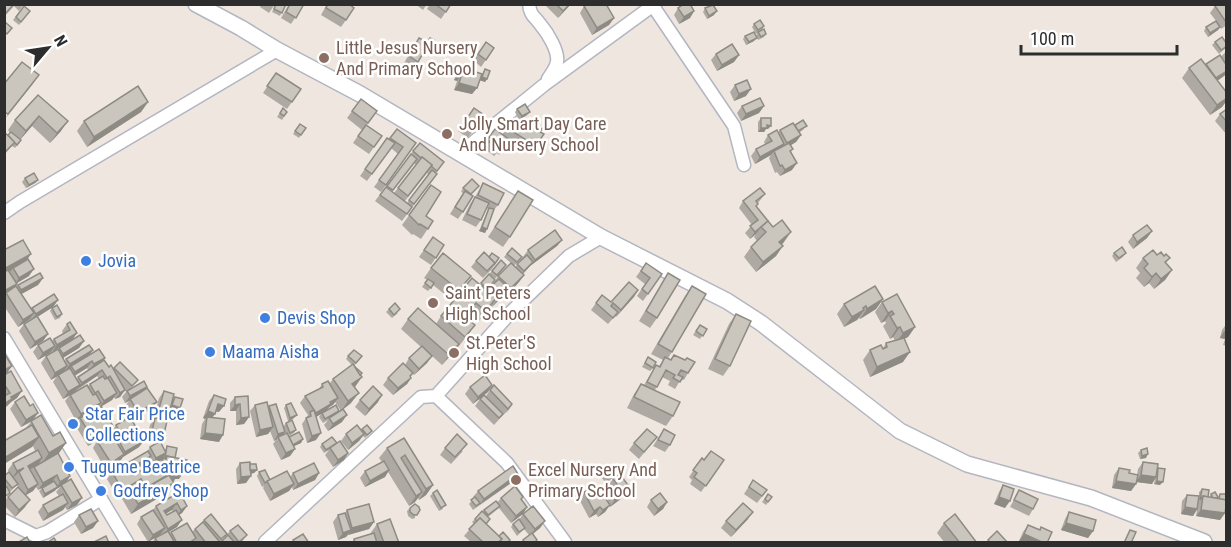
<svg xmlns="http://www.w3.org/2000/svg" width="1231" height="547" viewBox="0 0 1231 547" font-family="'Roboto Condensed',sans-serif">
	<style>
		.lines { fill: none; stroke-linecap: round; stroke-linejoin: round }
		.minor-casing { stroke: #b3b6c1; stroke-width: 15 }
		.tertiary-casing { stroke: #b3b6c1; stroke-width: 18 }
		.minor { stroke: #fff; stroke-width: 12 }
		.tertiary { stroke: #fff; stroke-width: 15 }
		.wall { fill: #aeaaa3; fill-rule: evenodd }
		.shaded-wall { fill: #8d8b84 }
		.building { fill: #cac6bd; stroke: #8d8b84; stroke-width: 1.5 }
		.education-dot { fill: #8d6e63; stroke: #fff; stroke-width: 2 }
		.shop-dot { fill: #3f7fe0; stroke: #fff; stroke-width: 2 }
		.labels { text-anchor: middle; stroke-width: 5; stroke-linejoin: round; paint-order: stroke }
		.education-label { font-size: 18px; fill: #785e54; stroke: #fff; text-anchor: start }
		.shop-label { font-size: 18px; fill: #366cbe; stroke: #fff; text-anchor: start }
	</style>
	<rect width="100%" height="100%" fill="#efe7df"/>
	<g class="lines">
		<defs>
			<g id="minor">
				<path d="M529,4C530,15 534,16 540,24C547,32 559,51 557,62C556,68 551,74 548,79"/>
				<path d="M653,6L734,126L744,165"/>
				<path d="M460,153L544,85L655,4"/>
				<path d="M4,213L20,202L277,50"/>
				<path d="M4,338L127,542"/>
				<path d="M436,396L507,463L565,542"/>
				<path d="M4,520L36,536L47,532L101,499"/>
				<path d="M265,542L421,397L436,396L512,311L569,256L601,237"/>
			</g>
			<path id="tertiary" d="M196,4L241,28L277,50L360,94L601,237L727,301L761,323L900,431L967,464L1091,498L1204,542"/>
		</defs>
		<use href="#minor" class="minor-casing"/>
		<use href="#tertiary" class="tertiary-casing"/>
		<use href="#minor" class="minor"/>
		<use href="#tertiary" class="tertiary"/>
	</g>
	<g class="wall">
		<path d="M4,4H24L19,11L14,6L4,17Z"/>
		<path d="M261,4H275L269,13L260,7Z"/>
		<path d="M276,4H286L280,16L272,12Z"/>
		<path d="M289,4H304L291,24L281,18Z"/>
		<path d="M327,4H349L346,20L341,27L321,15Z"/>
		<path d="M415,4H427L423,10Z"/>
		<path d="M430,4H451L441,19L427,9Z"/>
		<path d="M544,4H571L558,18Z"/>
		<path d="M1227,4V25L1221,29L1220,27L1218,30L1208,37L1204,31L1206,27L1216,21L1210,13L1215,6Z"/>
		<path d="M24,6L30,11L19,25L13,20Z"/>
		<path d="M584,6L614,18L609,25L592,35L580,13Z"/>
		<path d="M678,8L694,11L690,18L679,24L674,15Z"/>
		<path d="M705,8L714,15L707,19L703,12Z"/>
		<path d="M754,24L764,26L762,30L756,34L752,27Z"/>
		<path d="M758,32L766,34L764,37L758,40L756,36Z"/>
		<path d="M745,36L754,41L746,45L743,39Z"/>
		<path d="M419,38L427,42L434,40L427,50L426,49L414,69L404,63Z"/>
		<path d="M486,42L494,48L481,67L473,60Z"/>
		<path d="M1215,42L1227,44V47L1219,54L1212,45Z"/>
		<path d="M1227,50V75L1226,74L1224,76L1217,81L1227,93V100L1222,107L1210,115L1182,78L1189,68L1205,65L1221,57Z"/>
		<path d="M716,54L739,55L734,62L717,71L711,60Z"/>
		<path d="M461,67L482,74L485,69L487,79L485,82L480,80L477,88L472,94L454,90L457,81L454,80L457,74Z"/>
		<path d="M276,73L301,89L287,109L263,93Z"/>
		<path d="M735,85L746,96L734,101L730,92Z"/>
		<path d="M38,95L61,131L50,143L32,126L20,140H21L15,148L12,146L4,155V132L8,135L10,133L8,130L15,120Z"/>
		<path d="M361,99L377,111L367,125L382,136L369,154L353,143L362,130L347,118Z"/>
		<path d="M148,102L141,112L87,147L77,131L84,121Z"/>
		<path d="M742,106H764L759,113L741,121L737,113Z"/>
		<path d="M283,108L287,112L282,120L277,117Z"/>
		<path d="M474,108L484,115L468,138L458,131Z"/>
		<path d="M517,109L527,115L519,120L515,112Z"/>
		<path d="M1227,109V135L1215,121L1220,114Z"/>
		<path d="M761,118L768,129H766L764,132H758V122Z"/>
		<path d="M513,119L526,127L540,132L544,134L532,151L528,148L527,150L507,138L510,140L499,155L497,153L494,156L485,149L487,145L485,143L495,129L502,135Z"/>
		<path d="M300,124L306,128L299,138L293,134Z"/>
		<path d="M795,125L804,129L799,133L801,135L796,142L791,145L792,170L780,176L777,172L775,173L769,158L771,155L755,164L751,156L756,149L765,144L764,142L768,135L778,133L780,130Z"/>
		<path d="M397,129L416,143L381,192L374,187L398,154L391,148L367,181L360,176L387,138L389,139Z"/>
		<path d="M413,151L444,162L436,173L437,174L402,221L375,201ZM414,163L416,165L394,193L392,192ZM427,173L428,174L407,203L405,201Z"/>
		<path d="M25,178L38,180L35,183L26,188L22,182Z"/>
		<path d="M483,183L498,205L493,211L485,233L479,231L488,209L486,208L481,220L476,227L462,220L470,204L475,197Z"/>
		<path d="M431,185L426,216L433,221L421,239L413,234L412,235L402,225Z"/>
		<path d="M463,188L476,189L471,194L463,212L458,219L450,214L463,193L461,192Z"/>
		<path d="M518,191L510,237L503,247L488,237Z"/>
		<path d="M765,194L758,203V204L756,207L784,242L782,245L776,256L756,272L744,257L751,247L757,241L754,237L756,234L750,239L745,233L752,225L739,208L743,201Z"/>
		<path d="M1152,231L1147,238L1133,249L1128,242L1133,235Z"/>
		<path d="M433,237L444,245L431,265L419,257Z"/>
		<path d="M562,240L557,246L530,266L523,274L524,275L519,282L507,295L505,293L492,307L491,306L479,321L469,313L466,317L475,325L468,335L458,347L457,346L442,365L432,356L427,363L414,375L412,373L410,377L411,378L407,384L393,395L383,385L388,378L405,365L409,358L421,347L401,329L408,319L436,324L441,316L480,285L489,274L493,283L487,291L494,283L498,276L511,263L504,257L512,248L522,257L514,266L515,267L523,258V257L528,250Z"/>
		<path d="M4,250L27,260L29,276L16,283L15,287L18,285L43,278L38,285L21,294L31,309L32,308L58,300L53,307L37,317L48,334L43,341L30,349L19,331L24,324L31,320L30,319L18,327L4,306Z"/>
		<path d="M1114,253H1126L1123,257L1116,262L1112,256Z"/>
		<path d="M1157,255L1170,258L1166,263L1172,270L1165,280L1154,289L1149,283L1144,287L1136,278L1140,273L1136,268L1143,258Z"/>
		<path d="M489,257L499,258L492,269L483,278L471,267L476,261Z"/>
		<path d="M646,263L662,274L643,301L637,296L645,284L636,277Z"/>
		<path d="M506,265L495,279L489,274L492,271Z"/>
		<path d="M431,268L471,276L452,300L433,285L428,291L422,287L427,280L424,278Z"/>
		<path d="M668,273L657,318L650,328L639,321Z"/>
		<path d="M692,286L672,352L668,358L670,360L674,355L688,373L684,380L681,379L675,389L668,385L670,381L662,377L655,390L673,416L666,426L627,408L634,394L641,384L644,385L656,365L659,366L663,360L651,354L685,296Z"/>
		<path d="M638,290L616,317L615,316L608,324L591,310L596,303L611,302Z"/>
		<path d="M883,299L876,309L860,319L859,318L857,320L844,327L837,314L844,304Z"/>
		<path d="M882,302L915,327L908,337L904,339L903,362L870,377L863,360L870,350L883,348L886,343L895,341L893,337L890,339L883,326L886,323L885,321L881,323L875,312Z"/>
		<path d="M52,308L62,314L60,318L55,320L50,311Z"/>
		<path d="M389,309L398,313L392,318L386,312Z"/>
		<path d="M736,314L730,366L723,376L708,369L729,324Z"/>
		<path d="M1227,323V346L1223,345L1225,339L1220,338L1222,330Z"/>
		<path d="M67,324L77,333L72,340L38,360L33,352L38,345L52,341L54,339L63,334L62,331Z"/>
		<path d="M700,325L707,329L700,339L693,335Z"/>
		<path d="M84,341L79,348L63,358L65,361L66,359L90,355L113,369L120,362L138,380L131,388L152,409L133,419L125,406L129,401L125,403L122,397L126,392L125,390L120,397L115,399L114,397L112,400L101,406L109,433L88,446L75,425L80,419L76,421L65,401L69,396L63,399L53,382L57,376L51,380L41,363L46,356L58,350L59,348ZM87,368L88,370L78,377L77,379L75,376ZM97,376L99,379L90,384L88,386L76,391Z"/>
		<path d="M4,353L7,374L17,398L11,402L7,406L4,408Z"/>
		<path d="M348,356H362L354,366L361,375L354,387L351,403L343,409L342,422L328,431L324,425L328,420L323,423L319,417L321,414L316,417V440L307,443L302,424L308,415L300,403L305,396L319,389L322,384L330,383L333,379L352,365L346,359ZM335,402L341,411L339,412L327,410Z"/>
		<path d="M648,357L653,368L650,371L642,367Z"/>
		<path d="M492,385L488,392L473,404L465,394L470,387Z"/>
		<path d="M490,390L512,404L508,411L503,415L494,425L475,406L480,399L486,396Z"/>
		<path d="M164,391L173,399L175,397L180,408L178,411L170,409L159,441L147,438L150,425L153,421L159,398Z"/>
		<path d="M214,395L219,412L216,411L212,417L219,442L200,439L202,424L205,419L203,418L209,401Z"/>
		<path d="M235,397L249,417L244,424L236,425V411H230V403Z"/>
		<path d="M360,400L378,402L365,416L355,407Z"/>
		<path d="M15,402L33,420L53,436L66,443L58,454L66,482L77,505L67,510L65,507L63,510L43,521L38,512L43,505L59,496L56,492L61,486L57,488L55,491L43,498L39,491L42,488L46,485L38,490L36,487L33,491L26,495L25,507L15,517L4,505V501L8,497L19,488L17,485L10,492L4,485V476L9,473L8,470L13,463L35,451L33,446L4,464V441L26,428L31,422L21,427L10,409Z"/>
		<path d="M255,405L269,407V406L285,432L283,435L286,433L283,427L286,423L296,430L294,433L289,436L303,439L301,443L294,446L295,449L290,456L281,460L273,444L276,440L274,441L270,431L268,434L256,437L250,411Z"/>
		<path d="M286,405L294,418L288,421L284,408Z"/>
		<path d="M130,417L139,447L123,457L120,461L106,470L93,448L97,441L111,433L116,425ZM123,435L125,438L119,441L118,443L116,440Z"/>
		<path d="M362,429L372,431L365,438L363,436L359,441L348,450L341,441L346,434L361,431Z"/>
		<path d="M664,429L670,445L665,452L653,446Z"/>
		<path d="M657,437L639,459L629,450L634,443Z"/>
		<path d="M404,438L433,485L426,495L419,500L418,498L415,502L409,506L388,472L385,477L365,487L360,478L365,471L382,462L379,458L387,448Z"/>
		<path d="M322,444H336L348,453L344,460L333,467L325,455L329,450L324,453L320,447Z"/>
		<path d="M167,446L175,458L179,479H175L174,481L172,480L167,493L131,514L121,497L123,495L118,498L107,479L112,472L147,452L150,447L165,450ZM163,458L158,465V467L155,463L162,460ZM148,460L151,465L133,475L131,472L146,463Z"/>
		<path d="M445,448L463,451L451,464L440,455Z"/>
		<path d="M1141,450L1146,458L1140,459L1138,453Z"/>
		<path d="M702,458L704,460H724L701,492L690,484L692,480L689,477Z"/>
		<path d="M1143,462L1158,469L1160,485L1154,484L1155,479L1152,484L1136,482V484L1131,491L1112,488L1114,475L1119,468L1129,473L1137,475L1138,469Z"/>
		<path d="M240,463L250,464L257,470L254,473L251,474L246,483L237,484L236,469Z"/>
		<path d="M259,472L270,480L290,477L293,473H319L315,480L293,490L292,487L289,491L270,501L263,488L264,486L262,487L257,476Z"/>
		<path d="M616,473L614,477L606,483L601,477L604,474Z"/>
		<path d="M613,479L626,495L610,507L609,506L605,512L598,517L596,514L589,518L579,499L584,492L607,501L613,493L608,486Z"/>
		<path d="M753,480L767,490L757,503L744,494Z"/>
		<path d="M514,481L473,510L469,504L474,498L473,497L478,491Z"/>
		<path d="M1003,485L1005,508L994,504L999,492Z"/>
		<path d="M1202,489L1208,497H1209L1211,494L1218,497L1220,494L1225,513L1220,520L1196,516L1197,510L1193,516L1181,514L1182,501L1187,495L1199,496V492Z"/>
		<path d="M1019,490L1033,509L1029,516L1010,507Z"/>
		<path d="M433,493L443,509L439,511L430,496Z"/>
		<path d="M768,494L772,497L766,505L762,502Z"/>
		<path d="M190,495L187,498L184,500L187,506L182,513L179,515L177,527L169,532L170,534L171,532H192L204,520L223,539L230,531L247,535L241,543H195L194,541L193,543H152L155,538L162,534L161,533L160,535L148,542L137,524L141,517L153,510L156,506ZM172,510L173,512L167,515L166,514Z"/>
		<path d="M523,497L521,499L527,507L523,514L511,523L499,508L488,517L486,524L499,536L510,540L508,543H472L464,536L474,524L472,522L484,510L497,503L501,498Z"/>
		<path d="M651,500L667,502L663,509L654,516L647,507Z"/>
		<path d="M415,504V518L412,519L408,516L407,511L410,508Z"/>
		<path d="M347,510L374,522L369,529L348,535L346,537L338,540L333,522L338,515L345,513Z"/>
		<path d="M1069,512L1093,531L1088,538L1061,530L1065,519Z"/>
		<path d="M523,514L545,521L540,528L533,534L537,540L535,543H521L523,540L529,535L524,529L517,536L511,527L513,524L519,520Z"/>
		<path d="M79,515L98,521L93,528L81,534L74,522Z"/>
		<path d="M748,519L731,537L721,528L726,521Z"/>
		<path d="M944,523L977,543H945L937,533Z"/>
		<path d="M377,524L399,543H352L354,539L370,534Z"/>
		<path d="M1028,525L1039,530L1041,527L1047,543H1023L1019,541L1023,532Z"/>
	</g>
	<g class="shaded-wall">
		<path d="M570,4H571L558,18L563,11Z"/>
		<path d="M694,11L690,18L679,24L684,17Z"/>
		<path d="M717,11L714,15L707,19L709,16Z"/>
		<path d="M614,18L609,25L592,35L597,28Z"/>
		<path d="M1220,27L1218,30L1208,37L1210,33Z"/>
		<path d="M757,38L754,41L746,45L749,42Z"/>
		<path d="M739,55L734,62L717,71L722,65Z"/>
		<path d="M1227,71V73L1224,76L1211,85L1216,78Z"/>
		<path d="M459,73L462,74L457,81L454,80Z"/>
		<path d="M39,75L32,85L4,120L8,114Z"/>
		<path d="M482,77L487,79L485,82L479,80Z"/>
		<path d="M459,83L477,88L472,94L454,90Z"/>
		<path d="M751,89L746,96L734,101L739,94Z"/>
		<path d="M1227,98V100L1222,107L1210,115L1217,105Z"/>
		<path d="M148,102L141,112L87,147L94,137Z"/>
		<path d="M764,106L759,113L741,121L746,114Z"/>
		<path d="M530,112L527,115L519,120L522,116Z"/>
		<path d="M39,116L32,126L19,141L26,131Z"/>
		<path d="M68,121L61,131L50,143L57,133Z"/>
		<path d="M767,125L771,126L768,129H766L764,132H758L761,128Z"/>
		<path d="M801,135L796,142L783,150L787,143Z"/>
		<path d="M784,144L779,150L774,151L771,155L755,164L760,157Z"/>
		<path d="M797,163L792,170L780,176L785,170Z"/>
		<path d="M38,180L35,183L26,188L29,185Z"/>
		<path d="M482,227L487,229L485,233L479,231Z"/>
		<path d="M761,227L756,234L750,239L755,232Z"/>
		<path d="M1152,231L1147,238L1133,249L1137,242Z"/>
		<path d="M791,232L784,242L772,252L779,242Z"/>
		<path d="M562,240L557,246L530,266L519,278L524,271L535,260Z"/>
		<path d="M783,246L776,256L756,272L763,262Z"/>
		<path d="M31,254L24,264L13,268L11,271L4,275V269Z"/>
		<path d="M34,269L29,276L14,285L19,278Z"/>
		<path d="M1172,270L1165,280L1154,289L1161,279Z"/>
		<path d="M1156,273L1149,283L1144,287L1152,277Z"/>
		<path d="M524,275L519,282L507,295L511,288Z"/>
		<path d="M43,278L38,285L16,297L21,290Z"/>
		<path d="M17,284L12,291L6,293L4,295V291Z"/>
		<path d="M509,289L504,295L492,307L497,300Z"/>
		<path d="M638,290L634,297L616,317L621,310Z"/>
		<path d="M883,299L876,309L860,319L867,309Z"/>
		<path d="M58,300L53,307L31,321L36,314Z"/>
		<path d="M866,306L862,311L864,310L857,320L844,327L852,317Z"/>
		<path d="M892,311L885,321L881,323L888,313Z"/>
		<path d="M34,313L29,320L18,327L23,320Z"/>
		<path d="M900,327L893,337L890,339L897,328Z"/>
		<path d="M915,327L908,337L896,343L903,333Z"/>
		<path d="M1224,331L1227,332V337L1225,339L1220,338Z"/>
		<path d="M77,333L72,340L52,352L57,345Z"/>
		<path d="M48,334L43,341L30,349L35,342Z"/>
		<path d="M84,341L79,348L58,361L63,354Z"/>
		<path d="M459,344L452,354L442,365L449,355Z"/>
		<path d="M55,346L50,353L38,360L43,353Z"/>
		<path d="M93,350L88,357L71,366L70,369L65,371L70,364Z"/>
		<path d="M910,352L903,362L870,377L877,367Z"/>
		<path d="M432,356L427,363L414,375L419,369Z"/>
		<path d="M105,358L100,365L89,371L94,364Z"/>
		<path d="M92,361L87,368L70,378L75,372Z"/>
		<path d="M12,366L5,376H4V370Z"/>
		<path d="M67,366L63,373L51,380L55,373Z"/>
		<path d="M102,370L97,376L77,389L75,392L63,399L68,392L80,385L82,383Z"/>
		<path d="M413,373L408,380L411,378L407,384L393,395L398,388Z"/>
		<path d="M362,377L355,387L352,384Z"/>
		<path d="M492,385L488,392L473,404L478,397Z"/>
		<path d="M147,387L142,394L125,403L130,396Z"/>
		<path d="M125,390L120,397L115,399L120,393Z"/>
		<path d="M22,391L17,398L11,402L7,406L4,408V404L11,397Z"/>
		<path d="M117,393L112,400L99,408L104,401Z"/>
		<path d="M359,393L351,403L341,411L348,401Z"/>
		<path d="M382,395L378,402L365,416L369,409Z"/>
		<path d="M338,398L333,405L329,407L326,411L311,420L316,413Z"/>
		<path d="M157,402L152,409L133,419L138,412Z"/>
		<path d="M101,403L96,409L76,421L81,414Z"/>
		<path d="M218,404L224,406L219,412L214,411Z"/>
		<path d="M240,404L236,411H230L235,405Z"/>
		<path d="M172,405L180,408L178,411L170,409Z"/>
		<path d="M208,411L215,414L210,421L207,417L205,419L203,418Z"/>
		<path d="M38,413L33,420L21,427L26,420Z"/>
		<path d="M297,415L294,418L288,421L290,418Z"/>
		<path d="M347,415L342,422L328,431L333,424Z"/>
		<path d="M157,416L168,418L163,425L154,419Z"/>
		<path d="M249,417L244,424L236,425L241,418Z"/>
		<path d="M113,426L109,433L88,446L93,439Z"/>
		<path d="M273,427L268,434L256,437L260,430Z"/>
		<path d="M128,429L123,435L115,440L120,433Z"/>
		<path d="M152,431L164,434L159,441L147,438Z"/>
		<path d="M285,432L280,439L278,437L276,440L274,441L278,434Z"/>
		<path d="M205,433L223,435L219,442L200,439Z"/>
		<path d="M321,433L316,440L307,443L312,436Z"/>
		<path d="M364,434L359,441L348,450L352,443Z"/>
		<path d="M39,437L32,447L4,464V460L6,457Z"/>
		<path d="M303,439L301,443L290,448L292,445Z"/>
		<path d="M144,441L139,447L123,457L120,461L106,470L111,463L123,456L125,452Z"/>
		<path d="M66,443L59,453L42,463L49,453Z"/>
		<path d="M295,449L290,456L281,460L286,453Z"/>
		<path d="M166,453L162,460L151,465L156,458Z"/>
		<path d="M348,453L344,460L333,467L338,460Z"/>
		<path d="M1148,454L1146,458L1140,459L1142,456Z"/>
		<path d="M151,456L146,463L125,476L130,469Z"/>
		<path d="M42,458L38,465L23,473L28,466Z"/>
		<path d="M24,468L19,472L15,476L12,478L17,471Z"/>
		<path d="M161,468L179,471L184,472L179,479H175L174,481L156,475Z"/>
		<path d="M250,470H257L254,473L247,474Z"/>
		<path d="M389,470L385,477L365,487L370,481Z"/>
		<path d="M319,473L315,480L293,490L298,484Z"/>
		<path d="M518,474L514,481L479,505L484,499Z"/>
		<path d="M57,475L52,482L38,490L43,483Z"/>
		<path d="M1141,475L1156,477L1152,484L1136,482Z"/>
		<path d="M70,476L66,483L43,498L45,494L56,488L60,482Z"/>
		<path d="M251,476L246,483L237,484L241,477Z"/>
		<path d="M1116,481L1136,484L1131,491L1112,488Z"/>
		<path d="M1157,481L1163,482L1160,485L1154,484Z"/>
		<path d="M174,483L167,493L131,514L138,504Z"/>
		<path d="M38,484L33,491L24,496L28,490Z"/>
		<path d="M294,484L289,491L270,501L274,494Z"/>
		<path d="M433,485L426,495L419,500L426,489Z"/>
		<path d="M127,488L123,495L118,498L123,491Z"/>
		<path d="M630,488L626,495L610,507L615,500Z"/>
		<path d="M422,492L415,502L409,506L416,496Z"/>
		<path d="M999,497L1010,501L1005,508L994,504Z"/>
		<path d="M82,498L77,505L67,510L72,503Z"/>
		<path d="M30,500L25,507L15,517L19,510Z"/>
		<path d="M667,502L663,509L654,516L658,509Z"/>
		<path d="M68,503L63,510L43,521L48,514Z"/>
		<path d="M177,503L172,510L161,516L164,511Z"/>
		<path d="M610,505L605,512L598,517L603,510Z"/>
		<path d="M187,506L182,513L176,517L181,510Z"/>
		<path d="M527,507L523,514L511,523L516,516Z"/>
		<path d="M600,507L596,514L589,518L594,511Z"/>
		<path d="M1185,507L1197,509L1193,516L1181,514Z"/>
		<path d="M1201,510L1225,513L1220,520L1196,516Z"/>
		<path d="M753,512L748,519L731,537L736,530Z"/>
		<path d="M182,520L177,527L163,535L168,529Z"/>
		<path d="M98,521L93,528L81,534L86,527Z"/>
		<path d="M545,521L540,528L530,536L535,529Z"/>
		<path d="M374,522L369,529L348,535L352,528Z"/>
		<path d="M1066,523L1093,531L1088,538L1061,530Z"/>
		<path d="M165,528L160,535L148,542L153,535Z"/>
		<path d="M351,530L346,537L338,540L343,533Z"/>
		<path d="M1024,534L1044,543H1023L1019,541Z"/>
	</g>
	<g class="building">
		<path d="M4,4H14L4,15Z"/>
		<path d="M276,4H286L282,13L274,9Z"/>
		<path d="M290,4H304L296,18L286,12Z"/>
		<path d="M328,4H349L354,8L346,20L326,8Z"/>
		<path d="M435,4H451L446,12Z"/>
		<path d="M556,4H570L563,11Z"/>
		<path d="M588,4H606L614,18L597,28L584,6Z"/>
		<path d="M684,4H690L694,11L684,17L678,8Z"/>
		<path d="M1217,4H1227V21L1226,22L1215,6Z"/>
		<path d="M713,5L717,11L709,16L705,8Z"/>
		<path d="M24,6L30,11L21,22L16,17Z"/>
		<path d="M760,20L764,26L758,30L754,24Z"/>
		<path d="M1216,21L1220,27L1210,33L1206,27Z"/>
		<path d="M5,22L12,28L7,34L4,31Z"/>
		<path d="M764,29L766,34L761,37L758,32Z"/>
		<path d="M754,32L757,38L749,42L745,36Z"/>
		<path d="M1222,37L1227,44V46L1221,50L1215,42Z"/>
		<path d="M419,38L429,43L418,62L409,56Z"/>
		<path d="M430,38L434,40L429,46L428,45L429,43L427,42Z"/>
		<path d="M486,42L494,48L486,60L478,54Z"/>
		<path d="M732,44L739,55L722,65L716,54Z"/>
		<path d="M1220,55L1227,66V71L1216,78L1206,64Z"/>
		<path d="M1201,59L1227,93V98L1217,105L1189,68Z"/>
		<path d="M22,62L39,75L8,114L4,112V84Z"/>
		<path d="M461,67L482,74L477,88L459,83L462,74L459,73Z"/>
		<path d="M485,69L490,71L487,79L482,77Z"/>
		<path d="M276,73L301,89L292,102L267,86Z"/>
		<path d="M747,80L751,89L739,94L735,85Z"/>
		<path d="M138,86L148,102L94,137L84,121Z"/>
		<path d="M38,95L68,121L57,133L39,116L26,131L15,120Z"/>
		<path d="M760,98L764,106L746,114L742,106Z"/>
		<path d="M361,99L377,111L368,123L352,111Z"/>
		<path d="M525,104L530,112L522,116L517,109Z"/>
		<path d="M283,108L287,112L284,116L280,113Z"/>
		<path d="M474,108L484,115L472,131L463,124Z"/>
		<path d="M1227,109V122L1220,114Z"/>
		<path d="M761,118H771V126L767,125V128H761Z"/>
		<path d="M513,119L527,127L530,122L542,129L540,132L544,134L537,144L533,141L531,143L507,128Z"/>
		<path d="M803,120L807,126L798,131L795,125Z"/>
		<path d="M793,123L801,135L787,143L780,130Z"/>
		<path d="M300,124L306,128L301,135L295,131Z"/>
		<path d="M366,125L382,136L374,147L358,136Z"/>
		<path d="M397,129L416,143L386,185L379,180L403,147L390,138Z"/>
		<path d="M495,129L510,140L504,148L501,146L499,149L489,142L492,139L489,137Z"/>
		<path d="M777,130L784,144L760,157L756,149L772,141L768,135Z"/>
		<path d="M4,132L15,142L6,151L4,150Z"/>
		<path d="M11,132L21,140L17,145L8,135Z"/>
		<path d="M387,138L395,143L372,174L365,169Z"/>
		<path d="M420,143L444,162L437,171L431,166L432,165L422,157L421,158L413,151Z"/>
		<path d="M789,143L793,149L790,151L797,163L785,170L782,165L780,166L774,151Z"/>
		<path d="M411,154L417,159L393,190L387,186Z"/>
		<path d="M422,157L432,165L408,196L398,188Z"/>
		<path d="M432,170L437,174L414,204L409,200Z"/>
		<path d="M34,173L38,180L29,185L25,178Z"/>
		<path d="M472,179L479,186L471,194L463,188Z"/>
		<path d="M483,183L504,193L498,205L478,195Z"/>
		<path d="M431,185L441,192L426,216L433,221L428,229L420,224L419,225L409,215Z"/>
		<path d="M386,187L412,207L407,214L380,195Z"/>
		<path d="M760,188L765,194L756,201L758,204L756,206L768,221L755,232L750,226L758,220L743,201Z"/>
		<path d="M465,191L473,196L463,212L455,207Z"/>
		<path d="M518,191L533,200L510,237L495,227Z"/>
		<path d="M475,197L489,203L481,220L467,214Z"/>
		<path d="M489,208L494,209L487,229L482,227Z"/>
		<path d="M782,220L791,232L779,242L783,246L763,262L751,247L766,232L761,227L768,221L773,227Z"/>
		<path d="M1147,225L1152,231L1137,242L1133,235Z"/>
		<path d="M555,230L562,240L535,260L528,250Z"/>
		<path d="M433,237L444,245L436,258L424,250Z"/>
		<path d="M23,240L31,254L4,269V250Z"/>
		<path d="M1122,247L1126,253L1119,258L1114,253Z"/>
		<path d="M512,248L522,257L517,262L507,254Z"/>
		<path d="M1153,250L1157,255L1161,252L1164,256L1166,254L1170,258L1165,262L1172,270L1161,279L1156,273L1152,277L1144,268L1148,264L1143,258Z"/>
		<path d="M484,252L495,263L487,271L476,261Z"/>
		<path d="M443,253L471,276L459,290L431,268Z"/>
		<path d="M492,253L499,258L494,265L495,263L489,257Z"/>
		<path d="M527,255L533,262L524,271L517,264Z"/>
		<path d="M28,259L34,269L19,278L13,268Z"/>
		<path d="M501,260L506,265L497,275L492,271Z"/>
		<path d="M511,263L524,275L511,288L498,276Z"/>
		<path d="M646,263L662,274L648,294L642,289L650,278L641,271Z"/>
		<path d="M8,270L17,284L4,291V272Z"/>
		<path d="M40,273L43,278L21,290L18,285Z"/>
		<path d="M668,273L680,280L657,318L646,311Z"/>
		<path d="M489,274L495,280L487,289L481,283Z"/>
		<path d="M472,278L496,298L486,311L476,303L465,317L475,325L465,337L441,316Z"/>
		<path d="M428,279L434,283L431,288L425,283Z"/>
		<path d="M499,279L509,289L497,300L487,290Z"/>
		<path d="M629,282L638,290L621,310L613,303L611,306L618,312L613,318L596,303L602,295L611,302Z"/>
		<path d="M16,286L34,313L23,320L6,293Z"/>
		<path d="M692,286L706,294L672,352L658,344Z"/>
		<path d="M875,286L883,299L867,309L866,306L863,308L864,310L852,317L844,304Z"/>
		<path d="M54,294L58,300L36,314L32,308Z"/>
		<path d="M897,294L915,327L903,333L900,327L897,328L890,316L894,314L892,311L888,313L882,302Z"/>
		<path d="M395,303L400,309L394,315L389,309Z"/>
		<path d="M57,305L62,314L57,317L52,308Z"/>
		<path d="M418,308L459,344L449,355L408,319Z"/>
		<path d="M736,314L751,321L730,366L715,359Z"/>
		<path d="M37,316L48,334L35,342L24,324Z"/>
		<path d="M70,322L77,333L57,345L54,339L70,330L67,324Z"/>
		<path d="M700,325L707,329L703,336L696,331Z"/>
		<path d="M80,335L84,341L63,354L59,348Z"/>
		<path d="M50,338L55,346L43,353L38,345Z"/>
		<path d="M904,338L910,352L877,367L870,350L881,345L883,349L887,347L886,343Z"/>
		<path d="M89,345L93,350L70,364L66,359Z"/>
		<path d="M422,346L432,356L419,369L409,358Z"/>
		<path d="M58,349L67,366L55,373L46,356Z"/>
		<path d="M99,349L105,358L94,364L92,361L75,372L71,366Z"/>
		<path d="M354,350L362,356L356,363L348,356Z"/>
		<path d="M4,353L12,366L4,370Z"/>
		<path d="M674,355L685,360L687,358L695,362L688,373L681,370L678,375L683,377L680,382L673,378L675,375L666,370L657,387L647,382L656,365L660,367L665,357L671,360Z"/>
		<path d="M648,357L656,362L653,368L645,363Z"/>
		<path d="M104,360L109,367L111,365L125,390L120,393L110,376L107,378L102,370L82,383L78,377Z"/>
		<path d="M120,362L138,380L132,386L114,368Z"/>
		<path d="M403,363L413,373L410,376L411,378L398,388L388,378Z"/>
		<path d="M353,364L362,377L352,384L359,393L348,401L333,379Z"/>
		<path d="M355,367L362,373L360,375Z"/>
		<path d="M70,368L80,385L68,392L58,375Z"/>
		<path d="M11,371L22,391L11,397L12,399L4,404V396L10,393L4,384V375Z"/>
		<path d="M485,375L492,385L478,397L470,387Z"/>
		<path d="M103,376L105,379L108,378L117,393L104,401L98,391L95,393L90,384Z"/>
		<path d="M144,381L147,387L130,396L127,391Z"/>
		<path d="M328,381L338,398L330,402L331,404L316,413L305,396L323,387L322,384Z"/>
		<path d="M641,384L680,402L673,416L634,397Z"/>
		<path d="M87,385L93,395L96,394L101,403L81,414L70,395Z"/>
		<path d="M494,385L512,404L508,409L490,390Z"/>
		<path d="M373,386L382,395L369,409L360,400Z"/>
		<path d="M147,388L157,402L138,412L130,399Z"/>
		<path d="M164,391L174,394L168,418L157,416Z"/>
		<path d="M214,395L226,399L224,406L218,404L215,414L208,411Z"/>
		<path d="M484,395L503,414L499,418L480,399Z"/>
		<path d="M24,396L30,406L33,404L38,413L26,420L15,402Z"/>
		<path d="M248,396L249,417L241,418L240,404L235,405V397Z"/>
		<path d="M175,397L183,399L180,408L172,405Z"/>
		<path d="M267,402L273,427L260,430L255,405Z"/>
		<path d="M291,403L297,415L290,418L286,405Z"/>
		<path d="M276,404L285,432L278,434L269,406Z"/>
		<path d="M336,405L339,411L325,419L322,413Z"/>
		<path d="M101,406L113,426L93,439L80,418Z"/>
		<path d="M343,409L347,415L333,424L329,418Z"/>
		<path d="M314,410L321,433L312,436L306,418L311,416L310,412Z"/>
		<path d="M41,415L53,436L60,432L66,443L49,453L31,421Z"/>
		<path d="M130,417L144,441L125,452L119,441L126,437L128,440L133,437L128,429L120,433L116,425Z"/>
		<path d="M207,417L225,419L223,435L205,433Z"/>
		<path d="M155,418L167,421L164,434L152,431Z"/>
		<path d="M292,420L296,430L290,433L286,423Z"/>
		<path d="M32,425L39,437L6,457L4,454V441Z"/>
		<path d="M357,425L364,434L352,443L346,434Z"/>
		<path d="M367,425L372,431L367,435L362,429Z"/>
		<path d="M647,429L657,437L644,452L634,443Z"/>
		<path d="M664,429L675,435L670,445L658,440Z"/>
		<path d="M299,432L303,439L293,445L289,437Z"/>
		<path d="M111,433L124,454L111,463L97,441Z"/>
		<path d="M287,433L295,449L286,453L278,437Z"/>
		<path d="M457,434L467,444L455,457L445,448Z"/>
		<path d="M332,437L337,443L326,450L322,444Z"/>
		<path d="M404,438L433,485L426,489L405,455L401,458L422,492L416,496L387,448Z"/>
		<path d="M160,441L166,453L156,458L150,447Z"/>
		<path d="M340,441L348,453L338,460L330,448Z"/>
		<path d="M167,446L177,448L175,458L167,456L165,458Z"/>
		<path d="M1147,448L1148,454L1142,456L1141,450Z"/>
		<path d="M38,450L42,458L28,466L38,484L28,490L19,472L24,468L17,471L13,463Z"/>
		<path d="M148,451L151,456L130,469L133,475L155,463L166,476L146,488L141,479L123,491L112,472Z"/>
		<path d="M711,451L724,460L706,486L694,477L697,473L693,470L702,458L704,460Z"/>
		<path d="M58,453L70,476L60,482L57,475L43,483L34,467Z"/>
		<path d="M167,456L187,460L184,472L179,471L178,474L161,468L163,458L166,459Z"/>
		<path d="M384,461L389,470L370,481L365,471Z"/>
		<path d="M250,462L251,476L241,477L240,463Z"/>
		<path d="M1143,462L1158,464L1156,477L1141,475Z"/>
		<path d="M314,463L319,473L298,484L293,473Z"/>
		<path d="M250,464H256L257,470H250Z"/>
		<path d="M513,466L518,474L484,499L478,491Z"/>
		<path d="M612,467L616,473L608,479L604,474Z"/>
		<path d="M1119,468L1130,470L1129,473L1138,475L1136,484L1116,481Z"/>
		<path d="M1158,468L1165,469L1163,482L1157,481Z"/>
		<path d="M265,470L270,480L265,483L259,472Z"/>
		<path d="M287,471L294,484L274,494L267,481Z"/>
		<path d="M9,472L18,484L12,488L4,478V476Z"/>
		<path d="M620,474L630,488L615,500L611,495L620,488L613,479Z"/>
		<path d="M169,475L174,483L138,504L128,487L141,479L146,488Z"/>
		<path d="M71,479L82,498L72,503L61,485Z"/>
		<path d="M753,480L767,490L762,496L749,487Z"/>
		<path d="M54,481L58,487L45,494L42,488Z"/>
		<path d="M1003,485L1014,489L1010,501L999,497Z"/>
		<path d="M515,486L523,497L521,499L527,507L516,516L501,498Z"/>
		<path d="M597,486L610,505L603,510L600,507L594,511L584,492Z"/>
		<path d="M7,487L10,493L4,497V488Z"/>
		<path d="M18,487L30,500L19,510L8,497Z"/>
		<path d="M186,488L190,495L183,498L179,492H178Z"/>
		<path d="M1202,489L1209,490L1208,497L1203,496L1200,500Z"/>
		<path d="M437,490L446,505L441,508L433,493Z"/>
		<path d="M1019,490L1038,499L1033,509L1014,500Z"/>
		<path d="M179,492L187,506L181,510L177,503L164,511L167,515L176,510L182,520L168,529L156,506Z"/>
		<path d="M1215,492L1218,497L1217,498H1213L1211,494Z"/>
		<path d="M660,493L667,502L658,509L651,500Z"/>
		<path d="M63,494L68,503L48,514L43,505Z"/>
		<path d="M768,494L772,497L768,502L765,499Z"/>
		<path d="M1220,494H1227V500L1219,499Z"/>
		<path d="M1187,495L1199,496L1197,509L1185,507Z"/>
		<path d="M1203,496L1227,500L1225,513L1201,510Z"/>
		<path d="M475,497L480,503L476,506L471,500Z"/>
		<path d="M496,501L500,506L488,515L484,510Z"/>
		<path d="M743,503L753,512L736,530L726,521Z"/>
		<path d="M369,504L374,522L352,528L347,510Z"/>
		<path d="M415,504L419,507L420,510L417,515H414L410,512V508Z"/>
		<path d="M533,506L545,521L535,529L523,514Z"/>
		<path d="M91,509L98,521L86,527L79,515Z"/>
		<path d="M153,510L165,528L153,535L141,517Z"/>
		<path d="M482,511L490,519L486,524L480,518L477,521L475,519Z"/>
		<path d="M1069,512L1096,520L1093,531L1066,523Z"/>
		<path d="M345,513L351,530L343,533L338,515Z"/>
		<path d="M211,514L227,534L221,539L204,520Z"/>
		<path d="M955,514L977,543H960L944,523Z"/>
		<path d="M480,518L502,539L498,543H484L469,529Z"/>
		<path d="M390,519L399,543H384L377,524Z"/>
		<path d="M519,519L525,528L519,532L513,524Z"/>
		<path d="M203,522L219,541L217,543H206L195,529Z"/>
		<path d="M187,523L196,538L189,543H177L171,532Z"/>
		<path d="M238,525L247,535L239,542L230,531Z"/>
		<path d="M1028,525L1040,530L1041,527L1052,532L1047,543H1044L1024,534Z"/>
		<path d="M1130,530L1136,532L1131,543H1124Z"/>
		<path d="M168,531L175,543H158L155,538Z"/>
		<path d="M997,531L1008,543H991L988,540Z"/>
		<path d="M503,532L510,540L507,543H502L501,541L499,542L502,539L499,536Z"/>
		<path d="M374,533L377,543H355L354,539Z"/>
		<path d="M532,533L537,540L534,543H525L523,540Z"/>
		<path d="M303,534L309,543H295L293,540Z"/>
		<path d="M228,535L234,542L233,543H220Z"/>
		<path d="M106,536L109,543H95L94,542Z"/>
		<path d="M27,537L30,543H17Z"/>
		<path d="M54,538L57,543H47Z"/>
	</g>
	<g class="education-dot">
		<circle cx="324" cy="58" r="6"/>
		<circle cx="447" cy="134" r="6"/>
		<circle cx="433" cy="303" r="6"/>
		<circle cx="454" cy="353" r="6"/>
		<circle cx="516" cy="480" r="6"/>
	</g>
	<g class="shop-dot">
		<circle cx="86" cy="261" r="6"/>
		<circle cx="265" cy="318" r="6"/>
		<circle cx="210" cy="352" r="6"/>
		<circle cx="73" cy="424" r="6"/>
		<circle cx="69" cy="467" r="6"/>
		<circle cx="101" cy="491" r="6"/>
	</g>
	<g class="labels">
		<g class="education-label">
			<text x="336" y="54">Little Jesus Nursery<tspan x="336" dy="21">And Primary School</tspan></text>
			<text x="459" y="130">Jolly Smart Day Care<tspan x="459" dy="21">And Nursery School</tspan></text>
			<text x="445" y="299">Saint Peters<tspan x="445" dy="21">High School</tspan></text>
			<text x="466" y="349">St.Peter'S<tspan x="466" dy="21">High School</tspan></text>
			<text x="528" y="476">Excel Nursery And<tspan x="528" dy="21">Primary School</tspan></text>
		</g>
		<g class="shop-label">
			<text x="98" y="267">Jovia</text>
			<text x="277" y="324">Devis Shop</text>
			<text x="222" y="358">Maama Aisha</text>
			<text x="85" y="420">Star Fair Price<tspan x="85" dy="21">Collections</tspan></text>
			<text x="81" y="473">Tugume Beatrice</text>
			<text x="113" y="497">Godfrey Shop</text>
		</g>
	</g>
	<rect width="1231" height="547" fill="none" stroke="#2d2d2d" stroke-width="12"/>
	<g transform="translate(48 48) rotate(61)" stroke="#ffffff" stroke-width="4.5" paint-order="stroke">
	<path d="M0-4.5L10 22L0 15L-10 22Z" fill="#2d2d2d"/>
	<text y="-9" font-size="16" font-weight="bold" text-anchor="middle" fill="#2d2d2d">N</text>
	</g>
	<path d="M1021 45v9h156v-9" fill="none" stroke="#2d2d2d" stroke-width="3"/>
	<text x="1030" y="45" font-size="18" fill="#2d2d2d" stroke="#ffffff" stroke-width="4.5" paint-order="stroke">100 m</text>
</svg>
